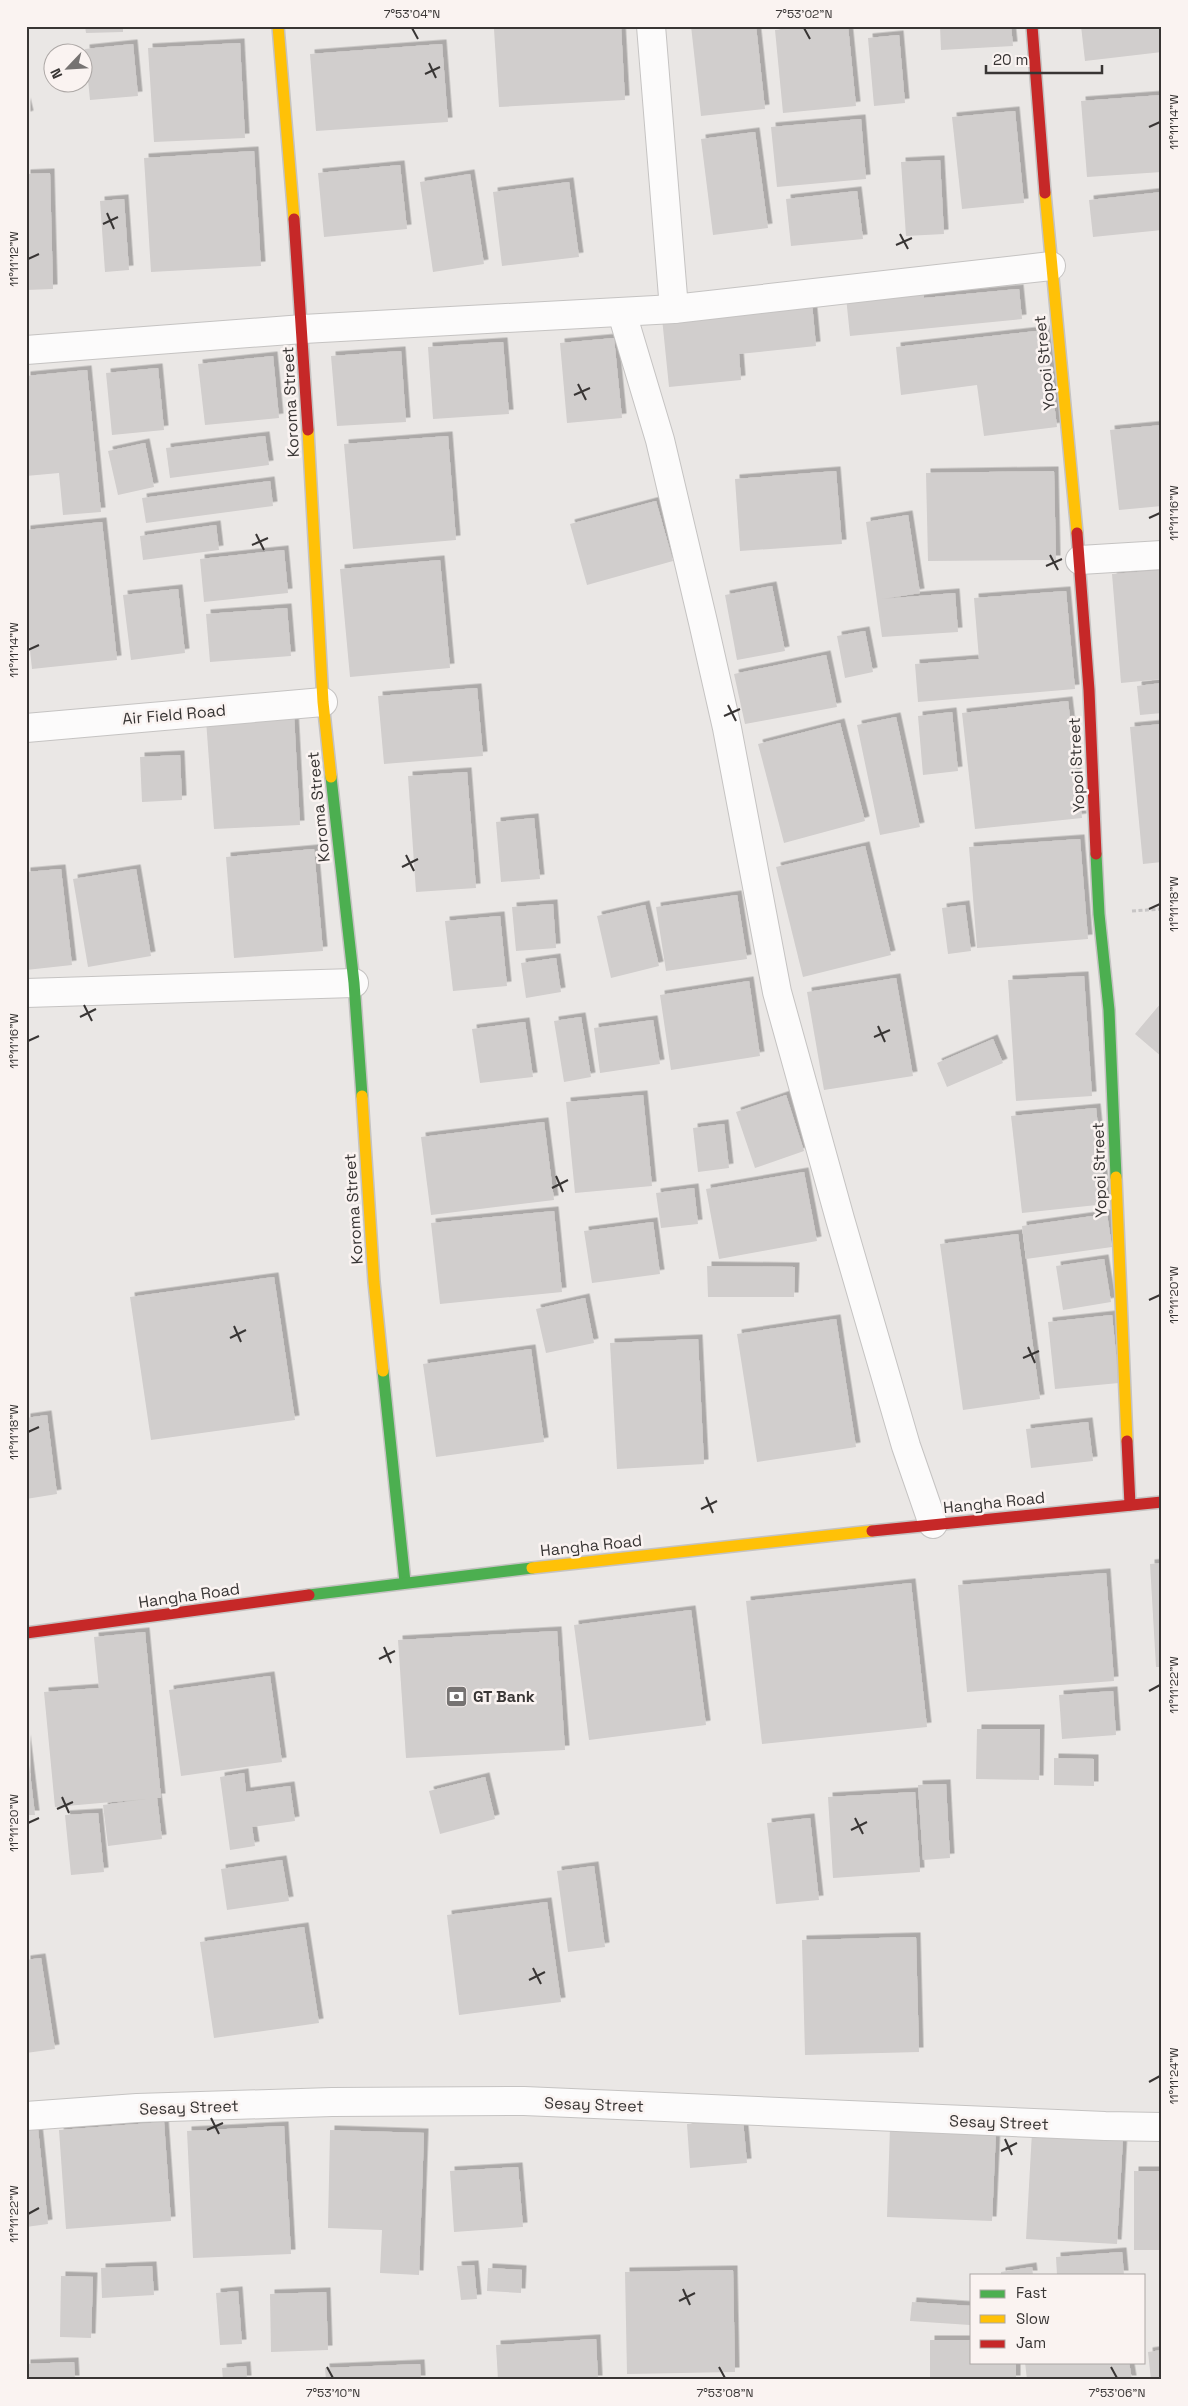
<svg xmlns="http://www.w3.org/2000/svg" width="1188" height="2406" viewBox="0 0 1188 2406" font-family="'Space Grotesk',sans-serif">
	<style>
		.building { fill: #d1cecd; filter: url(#shadow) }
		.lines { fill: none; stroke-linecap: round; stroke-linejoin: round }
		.street-casing { stroke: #c5c3c2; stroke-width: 30 }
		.fast-casing { stroke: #c5c3c2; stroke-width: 14 }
		.slow-casing { stroke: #c5c3c2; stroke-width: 14 }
		.jam-casing { stroke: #c5c3c2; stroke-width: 14 }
		.path { stroke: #c7c5c5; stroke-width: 3; stroke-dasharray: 4 2.5; stroke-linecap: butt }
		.street { stroke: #fcfbfb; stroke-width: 28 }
		.fast { stroke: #4caf50; stroke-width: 11 }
		.slow { stroke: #ffc107; stroke-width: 11 }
		.jam { stroke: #c62828; stroke-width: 11 }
		.ticks { fill: none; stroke: #383534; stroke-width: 2 }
		.labels { text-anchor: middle; stroke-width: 5; stroke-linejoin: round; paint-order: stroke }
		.street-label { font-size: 16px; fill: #383534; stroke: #faf3f1 }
		.poi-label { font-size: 16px; font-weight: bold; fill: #383534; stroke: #faf3f1; text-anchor: start }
		.neatline { fill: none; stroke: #383534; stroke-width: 2 }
		.ticks-label { font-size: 12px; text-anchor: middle; fill: #383534 }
	</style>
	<defs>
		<filter id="shadow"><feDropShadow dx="4.5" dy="-4.5" stdDeviation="0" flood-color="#0004"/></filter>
	</defs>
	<rect width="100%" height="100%" fill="#eae7e5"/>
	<g class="building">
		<path d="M85,26H123V32L86,33Z"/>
		<path d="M303,26H317V28L303,29Z"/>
		<path d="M538,26H621L625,100L499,107L494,29Z"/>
		<path d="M691,26H756L765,109L701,116Z"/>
		<path d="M819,26H848L856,106L783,113L775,30Z"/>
		<path d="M940,26H1011L1013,46L941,50Z"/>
		<path d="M1081,26H1162V52L1085,61Z"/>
		<path d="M899,35L905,103L874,106L868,38Z"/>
		<path d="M240,43L245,138L154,142L148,48Z"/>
		<path d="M133,44L138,96L90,100L85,49Z"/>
		<path d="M442,44L448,122L316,131L310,54Z"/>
		<path d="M1162,95V172L1087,177L1081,101Z"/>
		<path d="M26,102L29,115L26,116Z"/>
		<path d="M1015,111L1024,203L962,209L952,117Z"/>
		<path d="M861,119L866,179L777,187L771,127Z"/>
		<path d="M755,132L768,228L713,235L701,139Z"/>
		<path d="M254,151L261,266L151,272L144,158Z"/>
		<path d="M940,160L944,234L906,236L901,162Z"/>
		<path d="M400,165L407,229L324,237L318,173Z"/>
		<path d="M50,173L53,289L26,290V174Z"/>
		<path d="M470,174L484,264L433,272L420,182Z"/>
		<path d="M569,182L579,257L502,266L493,192Z"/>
		<path d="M857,191L863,239L791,246L786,199Z"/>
		<path d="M1162,192V230L1093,237L1089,200Z"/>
		<path d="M124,199L129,270L105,272L100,201Z"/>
		<path d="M923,289L924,298L1019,289L1022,319L850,336L846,297Z"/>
		<path d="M812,303L816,346L739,354L741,380L669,387L662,318Z"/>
		<path d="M1045,330L1057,427L984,436L977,385L901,395L896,347Z"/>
		<path d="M614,338L622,418L567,423L560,343Z"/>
		<path d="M503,342L509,414L433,419L428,347Z"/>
		<path d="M401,351L406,422L337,426L331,356Z"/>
		<path d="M273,356L279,418L205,425L198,364Z"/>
		<path d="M158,368L164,430L112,435L106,373Z"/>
		<path d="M87,370L101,512L63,515L59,473L26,476V376Z"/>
		<path d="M1162,425V506L1119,510L1110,430Z"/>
		<path d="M265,436L269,465L170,478L166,448Z"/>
		<path d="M448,436L456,540L353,549L344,444Z"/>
		<path d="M145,443L154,487L118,495L108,451Z"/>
		<path d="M836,471L842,544L740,551L735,479Z"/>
		<path d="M1054,471L1056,560L928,561L926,473Z"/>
		<path d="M270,481L273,506L146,523L142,498Z"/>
		<path d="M656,501L673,561L587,585L570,524Z"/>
		<path d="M908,515L920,593L882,599L955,593L958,632L882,637L866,522Z"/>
		<path d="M102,522L117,660L32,669L26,613V530Z"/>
		<path d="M216,525L219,550L143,560L140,536Z"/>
		<path d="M284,550L288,593L204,602L200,559Z"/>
		<path d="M440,560L450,668L350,677L340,569Z"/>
		<path d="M1162,570V679L1121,683L1112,574Z"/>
		<path d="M772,586L785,651L737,660L725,595Z"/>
		<path d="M178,589L185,653L131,660L123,595Z"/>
		<path d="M1066,591L1075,689L918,702L915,664L979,659L974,598Z"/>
		<path d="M287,608L291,656L210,662L206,614Z"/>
		<path d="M865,631L873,672L845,678L837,636Z"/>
		<path d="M826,655L837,707L745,724L734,674Z"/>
		<path d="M1162,683V713L1140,715L1137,686Z"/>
		<path d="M477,688L483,756L384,764L378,696Z"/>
		<path d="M1068,701L1082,818L975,829L962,713Z"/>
		<path d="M952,712L958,771L923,775L918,716Z"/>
		<path d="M294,715L300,825L214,829L206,720Z"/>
		<path d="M896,717L920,827L880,835L857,725Z"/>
		<path d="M840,723L865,821L784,843L758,744Z"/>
		<path d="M1162,724V862L1143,864L1130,727Z"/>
		<path d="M180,755L182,800L142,802L140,757Z"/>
		<path d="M467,772L476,888L416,892L408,776Z"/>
		<path d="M534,818L540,879L501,882L496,822Z"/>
		<path d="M1080,839L1088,939L977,948L969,847Z"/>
		<path d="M865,846L891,955L803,977L776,867Z"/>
		<path d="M314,849L323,951L234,958L226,857Z"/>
		<path d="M61,869L72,965L26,970V872Z"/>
		<path d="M136,869L151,956L88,967L73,879Z"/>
		<path d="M737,895L747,959L666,971L656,907Z"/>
		<path d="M553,904L556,948L516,951L512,907Z"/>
		<path d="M645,905L659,966L611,978L597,916Z"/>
		<path d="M965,905L971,951L948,954L942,908Z"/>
		<path d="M500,916L507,986L453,991L445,921Z"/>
		<path d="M556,958L561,992L526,998L521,963Z"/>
		<path d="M1084,976L1092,1096L1016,1101L1008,980Z"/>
		<path d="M896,978L913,1076L824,1090L807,992Z"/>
		<path d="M749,981L760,1056L671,1070L660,995Z"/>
		<path d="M1162,1002V1057L1135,1034Z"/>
		<path d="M581,1017L591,1077L564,1082L554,1021Z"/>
		<path d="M653,1020L660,1064L600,1073L594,1028Z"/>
		<path d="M525,1022L533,1077L480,1083L472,1029Z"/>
		<path d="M993,1039L1003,1063L947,1087L937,1063Z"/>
		<path d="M643,1095L652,1186L575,1193L566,1102Z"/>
		<path d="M786,1095L804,1151L755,1168L736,1112Z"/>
		<path d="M1096,1108L1106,1204L1022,1213L1011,1116Z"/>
		<path d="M544,1122L554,1200L431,1215L421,1137Z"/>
		<path d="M724,1124L729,1168L698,1172L693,1128Z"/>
		<path d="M804,1172L817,1241L719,1259L706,1189Z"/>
		<path d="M694,1188L698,1224L661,1228L656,1193Z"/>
		<path d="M554,1211L562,1292L440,1304L431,1223Z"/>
		<path d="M1107,1214L1112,1247L1026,1259L1022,1226Z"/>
		<path d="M653,1222L660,1274L592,1283L584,1231Z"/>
		<path d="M1018,1234L1040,1399L963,1410L940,1244Z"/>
		<path d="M1104,1259L1111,1302L1063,1310L1056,1266Z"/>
		<path d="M707,1266L795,1267L794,1297H708Z"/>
		<path d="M274,1277L295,1420L151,1440L130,1297Z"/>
		<path d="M585,1298L594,1343L546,1353L536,1309Z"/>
		<path d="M1112,1315L1119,1383L1055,1389L1048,1322Z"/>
		<path d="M836,1319L856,1447L757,1462L737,1334Z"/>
		<path d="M698,1339L704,1464L617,1469L610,1343Z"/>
		<path d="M531,1349L544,1442L436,1457L423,1364Z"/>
		<path d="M47,1415L57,1494L26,1499V1418Z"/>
		<path d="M1088,1422L1093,1461L1031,1468L1026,1429Z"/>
		<path d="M1162,1563V1667H1156L1150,1564Z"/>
		<path d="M1106,1573L1114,1681L967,1692L958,1585Z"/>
		<path d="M911,1583L927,1727L762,1744L746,1601Z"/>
		<path d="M691,1610L706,1725L589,1740L574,1625Z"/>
		<path d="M557,1631L565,1750L406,1758L398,1640Z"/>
		<path d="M145,1632L161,1798H157L162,1839L108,1846L103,1805L146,1799L55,1807L44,1692L99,1688L94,1637Z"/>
		<path d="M270,1676L282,1762L181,1776L169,1690Z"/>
		<path d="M1113,1691L1116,1735L1062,1739L1059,1695Z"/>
		<path d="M977,1729H1040L1039,1780L976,1779Z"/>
		<path d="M26,1739L35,1815H26Z"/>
		<path d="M1054,1758L1094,1759V1786L1054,1785Z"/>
		<path d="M244,1773L246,1792L290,1786L295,1821L252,1827L255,1846L230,1850L220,1777Z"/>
		<path d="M485,1777L495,1819L440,1834L429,1791Z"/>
		<path d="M946,1784L950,1858L923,1860L918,1785Z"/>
		<path d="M915,1792L920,1872L833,1878L828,1797Z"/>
		<path d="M98,1813L104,1872L71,1875L65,1815Z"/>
		<path d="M810,1818L819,1900L776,1904L767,1823Z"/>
		<path d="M282,1860L289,1901L227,1910L221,1869Z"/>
		<path d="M594,1866L605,1947L568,1952L557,1871Z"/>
		<path d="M547,1902L561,2002L459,2015L447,1915Z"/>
		<path d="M304,1927L319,2023L214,2038L200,1942Z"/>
		<path d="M916,1937L919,2052L805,2055L802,1940Z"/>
		<path d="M41,1958L55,2049L26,2053V1960Z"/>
		<path d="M743,2120L747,2163L690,2168L687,2124Z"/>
		<path d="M164,2122L171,2221L66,2229L59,2130Z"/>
		<path d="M284,2126L291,2254L193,2258L187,2131Z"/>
		<path d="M890,2127L996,2131L992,2221L887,2217Z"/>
		<path d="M38,2129L48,2224L26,2227V2130Z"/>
		<path d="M330,2130L424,2133L419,2275L380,2273L382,2230L328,2228Z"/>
		<path d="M1032,2132L1123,2137L1117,2244L1026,2239Z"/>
		<path d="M518,2167L523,2227L454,2232L450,2171Z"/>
		<rect x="1134" y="2171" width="28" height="79"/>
		<path d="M1122,2252L1124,2275H1057L1056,2257Z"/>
		<path d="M474,2265L477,2299L461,2300L457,2266Z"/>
		<path d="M152,2266L154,2295L102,2298L101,2268Z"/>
		<path d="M1032,2267L1033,2275H1001V2272Z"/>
		<path d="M488,2268L522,2270L521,2293L487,2291Z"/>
		<path d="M733,2270L735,2372L627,2374L625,2272Z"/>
		<path d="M61,2276L93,2277L91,2338L60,2337Z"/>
		<path d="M238,2291L242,2344L220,2345L216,2293Z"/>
		<path d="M326,2292L328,2350L271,2352L270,2294Z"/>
		<path d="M912,2302L972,2306L970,2325L910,2321Z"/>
		<path d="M596,2339L598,2380H498L496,2345Z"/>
		<path d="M930,2340H972V2362H1016V2380H930Z"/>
		<path d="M1162,2350V2380H1151L1148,2352Z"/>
		<path d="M74,2362L75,2380H26V2364Z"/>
		<path d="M1025,2362H1129L1132,2380H1027Z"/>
		<path d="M420,2364L421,2380H326L325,2368Z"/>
		<path d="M246,2366L247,2380H223L222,2368Z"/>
	</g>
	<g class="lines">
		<defs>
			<g id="street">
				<path d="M651,26L674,309"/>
				<path d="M622,313L660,440L703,622L727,728L777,992L840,1219L906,1446L933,1524"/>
				<path d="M26,350L303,329L674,309L1051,266"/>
				<path d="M1080,560L1162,555"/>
				<path d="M26,728L323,702"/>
				<path d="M26,993L354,983"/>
				<path d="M26,2116L137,2108L332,2102L524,2101L1105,2126L1162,2127"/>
			</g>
			<g id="fast">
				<path d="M331,777L354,983L362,1096"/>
				<path d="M1096,854L1099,914L1109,1010L1116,1177"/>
				<path d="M383,1371L405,1582"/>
				<path d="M309,1595L532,1568"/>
			</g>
			<g id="slow">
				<path d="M278,26L294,219"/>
				<path d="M1045,193L1077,533"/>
				<path d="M308,430L323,702L331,777"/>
				<path d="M362,1096L374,1282L383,1371"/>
				<path d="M1116,1177L1127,1441"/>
				<path d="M532,1568L872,1531"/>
			</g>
			<g id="jam">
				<path d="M1032,26L1045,193"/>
				<path d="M294,219L308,430"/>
				<path d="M1077,533L1089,690L1096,854"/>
				<path d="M1127,1441L1130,1505"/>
				<path d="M872,1531L1162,1502"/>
				<path d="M26,1633L309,1595"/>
			</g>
		</defs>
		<use href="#street" class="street-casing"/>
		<use href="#fast" class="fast-casing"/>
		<use href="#slow" class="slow-casing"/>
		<use href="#jam" class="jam-casing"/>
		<path class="path" d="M1132,911L1162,909"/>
		<use href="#street" class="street"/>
		<use href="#fast" class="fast"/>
		<use href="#slow" class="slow"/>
		<use href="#jam" class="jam"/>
	</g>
	<path class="ticks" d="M412,28L418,39M804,28L810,39M429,63L436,78M425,74L440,67M1149,127L1160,122M107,213L114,229M103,224L118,217M900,234L908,249M896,245L912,238M28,259L39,254M578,384L586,400M574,395L590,388M1149,518L1160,513M256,534L264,550M252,545L268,538M1050,555L1058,570M1046,566L1062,559M28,650L39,645M728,705L736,721M724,716L740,709M406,855L414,871M402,867L418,859M1149,909L1160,904M84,1005L92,1021M80,1017L96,1009M878,1026L885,1042M874,1037L890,1030M28,1041L39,1036M556,1176L563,1192M552,1188L568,1180M1149,1300L1160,1295M234,1326L241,1342M230,1338L246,1330M1028,1347L1035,1363M1023,1358L1039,1351M28,1432L39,1427M706,1497L713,1513M701,1509L717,1501M384,1647L391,1663M379,1659L395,1651M1149,1691L1160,1685M62,1797L69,1813M57,1809L73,1802M855,1818L863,1834M28,1823L39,1818M851,1830L867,1822M533,1968L541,1984M529,1980L545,1972M1149,2082L1160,2076M211,2118L219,2134M207,2130L223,2123M1005,2139L1012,2155M1001,2151L1017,2143M28,2214L39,2208M683,2289L690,2305M679,2301L695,2293M327,2367L333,2378M719,2367L725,2378M1111,2367L1117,2378"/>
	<defs>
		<symbol id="bank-square" viewBox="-11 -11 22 22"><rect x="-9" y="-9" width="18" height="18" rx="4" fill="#767372" stroke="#faf3f1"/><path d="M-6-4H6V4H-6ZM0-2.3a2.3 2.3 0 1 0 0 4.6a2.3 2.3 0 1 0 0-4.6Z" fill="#fff"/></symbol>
	</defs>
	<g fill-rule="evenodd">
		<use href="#bank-square" x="444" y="1684" width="25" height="25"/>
	</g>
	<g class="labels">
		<g class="street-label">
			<text transform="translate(1044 363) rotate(-96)" y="6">Yopoi Street</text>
			<text transform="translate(290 402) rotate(-93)" y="6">Koroma Street</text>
			<text transform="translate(174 714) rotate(-5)" y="6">Air Field Road</text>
			<text transform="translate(1076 765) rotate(-93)" y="6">Yopoi Street</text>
			<text transform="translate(318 807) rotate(-96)" y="6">Koroma Street</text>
			<text transform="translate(1099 1170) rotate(-92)" y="6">Yopoi Street</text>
			<text transform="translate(353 1209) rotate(-94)" y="6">Koroma Street</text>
			<text transform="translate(994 1502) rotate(-6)" y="6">Hangha Road</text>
			<text transform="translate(591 1545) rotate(-6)" y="6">Hangha Road</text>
			<text transform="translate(189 1595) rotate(-8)" y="6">Hangha Road</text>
			<text transform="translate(594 2104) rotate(2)" y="6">Sesay Street</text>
			<text transform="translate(189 2107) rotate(-2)" y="6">Sesay Street</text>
			<text transform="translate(999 2122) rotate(2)" y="6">Sesay Street</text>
		</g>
		<g class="poi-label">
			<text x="473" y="1702">GT Bank</text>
		</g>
	</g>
	<rect width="1188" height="2406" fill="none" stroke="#faf3f1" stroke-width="55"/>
	<rect x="970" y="2274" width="175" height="90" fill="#faf3f1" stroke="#aca7a5"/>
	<rect x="980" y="2290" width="25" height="8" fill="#4caf50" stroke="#aca7a5"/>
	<text x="1016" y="2298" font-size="15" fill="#383534">Fast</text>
	<rect x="980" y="2315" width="25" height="8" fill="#ffc107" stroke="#aca7a5"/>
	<text x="1016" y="2324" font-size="15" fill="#383534">Slow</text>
	<rect x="980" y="2340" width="25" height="8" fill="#c62828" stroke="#aca7a5"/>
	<text x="1016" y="2348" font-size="15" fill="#383534">Jam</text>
	<g transform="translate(68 68) rotate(245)"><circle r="24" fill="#faf3f1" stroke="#aca7a5"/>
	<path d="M0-4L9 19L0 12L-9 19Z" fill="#767372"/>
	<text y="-8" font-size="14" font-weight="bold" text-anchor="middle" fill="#383534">N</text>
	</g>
	<path d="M986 65v8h116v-8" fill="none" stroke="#383534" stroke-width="2.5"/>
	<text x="993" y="65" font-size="15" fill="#383534" stroke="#faf3f1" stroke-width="4" paint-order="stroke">20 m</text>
	<rect x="28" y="28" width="1132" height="2350" class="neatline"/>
	<g class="ticks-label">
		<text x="412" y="18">7°53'04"N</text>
		<text x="804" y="18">7°53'02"N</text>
		<text transform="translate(1174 122) rotate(-90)" y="4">11°11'14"W</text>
		<text transform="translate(14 259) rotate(-90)" y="4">11°11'12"W</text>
		<text transform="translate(1174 513) rotate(-90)" y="4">11°11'16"W</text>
		<text transform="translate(14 650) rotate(-90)" y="4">11°11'14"W</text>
		<text transform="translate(1174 904) rotate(-90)" y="4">11°11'18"W</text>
		<text transform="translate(14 1041) rotate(-90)" y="4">11°11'16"W</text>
		<text transform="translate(1174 1295) rotate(-90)" y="4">11°11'20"W</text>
		<text transform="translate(14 1432) rotate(-90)" y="4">11°11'18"W</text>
		<text transform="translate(1174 1685) rotate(-90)" y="4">11°11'22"W</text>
		<text transform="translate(14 1823) rotate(-90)" y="4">11°11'20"W</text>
		<text transform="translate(1174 2076) rotate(-90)" y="4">11°11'24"W</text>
		<text transform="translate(14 2214) rotate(-90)" y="4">11°11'22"W</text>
		<text x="333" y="2397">7°53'10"N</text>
		<text x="725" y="2397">7°53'08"N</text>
		<text x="1117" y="2397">7°53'06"N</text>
	</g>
</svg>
